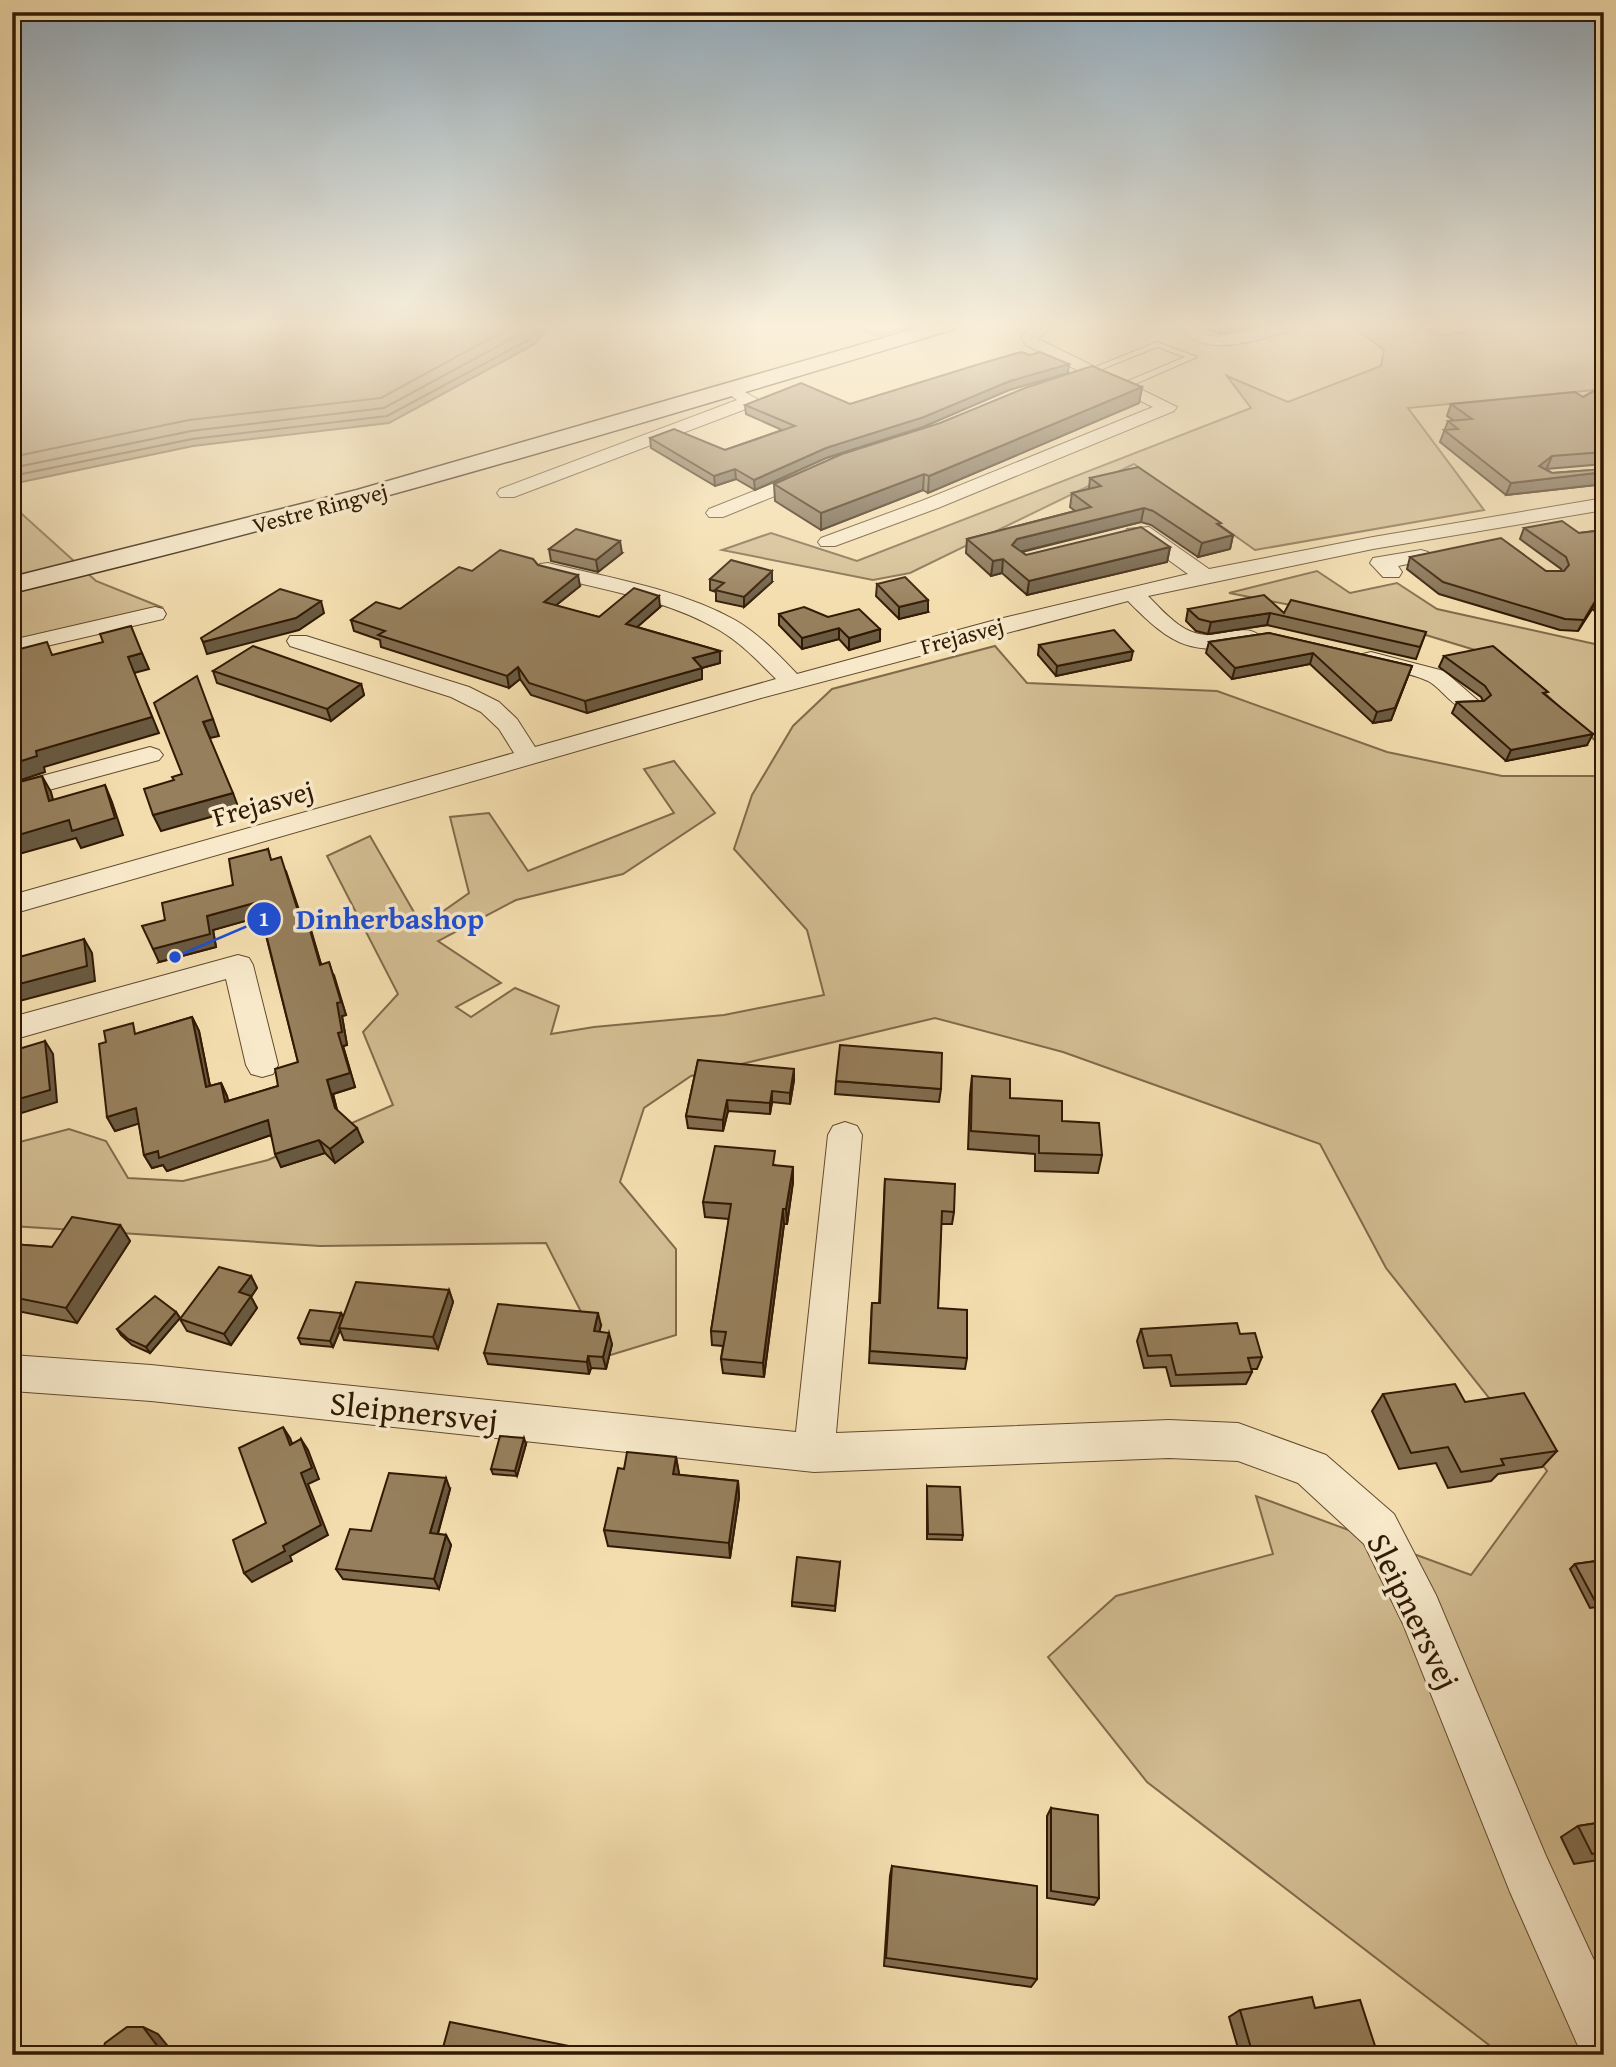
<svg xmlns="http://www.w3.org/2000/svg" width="1616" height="2067" viewBox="0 0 1616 2067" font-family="'Gentium Book Plus',serif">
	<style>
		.green { fill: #d2bc91; stroke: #826a4a; stroke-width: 2 }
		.water { fill: #b19a74; stroke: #7e6647; stroke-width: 2 }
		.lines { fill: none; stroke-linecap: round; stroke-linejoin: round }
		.shore { stroke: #715a3c; stroke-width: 2 }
		.lane-casing { stroke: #624a2e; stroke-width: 2 }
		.street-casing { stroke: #624a2e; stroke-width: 2 }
		.secondary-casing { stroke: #311903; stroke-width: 3 }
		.lane { fill: #f7e9ca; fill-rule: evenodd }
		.street { fill: #f7e9ca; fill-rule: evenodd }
		.secondary { fill: #f7e9ca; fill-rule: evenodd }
		.wall { fill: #816d4f; stroke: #311903; stroke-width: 2 }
		.shaded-wall { fill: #695940; stroke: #311903; stroke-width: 2 }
		.building { fill: #967f5c; stroke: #311903; stroke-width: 2 }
		.labels { text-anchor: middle; stroke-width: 7; stroke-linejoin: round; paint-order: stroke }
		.far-street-label { font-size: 23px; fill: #311903; stroke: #f7e9ca }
		.street-label { font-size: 28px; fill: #311903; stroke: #f7e9ca }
		.near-street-label { font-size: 33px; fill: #311903; stroke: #f7e9ca }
		.leader { fill: none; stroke: #1d4ed8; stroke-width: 2.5 }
		.callout-dot { fill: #1d4ed8; stroke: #f7e9ca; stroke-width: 2.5 }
		.mark-label { font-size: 21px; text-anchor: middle; font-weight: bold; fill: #fff }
		.callout-label { font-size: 30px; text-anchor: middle; font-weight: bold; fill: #1d4ed8; stroke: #f7e9ca; stroke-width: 7; stroke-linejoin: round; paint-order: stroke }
	</style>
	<rect width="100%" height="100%" fill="#f3ddae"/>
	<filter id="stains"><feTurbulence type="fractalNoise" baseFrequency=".00286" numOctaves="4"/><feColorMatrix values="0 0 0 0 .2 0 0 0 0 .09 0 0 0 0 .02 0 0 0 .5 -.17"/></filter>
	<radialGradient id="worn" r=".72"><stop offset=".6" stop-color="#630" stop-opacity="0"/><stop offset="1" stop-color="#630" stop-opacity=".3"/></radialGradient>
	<g class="green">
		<path d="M814,325H918L877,336L855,326L813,330Z"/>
		<path d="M1378,325H1414L1445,336L1468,331L1471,325H1604V389L1408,408L1484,510L1255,550L1134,464L910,573L873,580L722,550L771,533L857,561L1251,408L1227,376L1288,402L1381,366L1384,350L1356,329Z"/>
		<path d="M12,505L96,581L161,607L12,643Z"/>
		<path d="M1317,571L1350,593L1397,583L1437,609L1604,646V749L1511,661L1393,625L1229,593Z"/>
		<path d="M995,646L1027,683L1217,691L1387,752L1502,776H1604V2055H1502L1147,1782L1048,1657L1116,1596L1273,1554L1256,1496L1471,1575L1547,1471L1386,1268L1320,1144L1063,1052L935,1018L691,1076L644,1108L620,1182L676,1249V1335L604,1357L546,1243L320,1246L12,1226V1144L69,1129L106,1141L128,1178L183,1181L268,1160L393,1105L363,1032L398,994L327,856L370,836L422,926L469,893L450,817L489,813L528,871L674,813L644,769L674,761L715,813L623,874L516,900L438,941L501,983L456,1007L471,1017L515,988L559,1006L551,1034L594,1027L724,1015L824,995L807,930L734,849L752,795L793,726L832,689Z"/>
	</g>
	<path class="water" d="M12,325H550L535,344L389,423L193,446L12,484Z"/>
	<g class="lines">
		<g class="shore">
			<path d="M12,457L189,420L381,398L515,325"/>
			<path d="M12,468L191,431L384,408L524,332L530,325"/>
			<path d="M12,476L192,439L387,416L530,339L541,325"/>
		</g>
		<defs>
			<path id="lane" d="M1157,342L1197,357L1126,388L1123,387V383L1185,357L1157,347L1095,372L1088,370Z"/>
			<g id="street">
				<path d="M1035,325H1053L1038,339L1177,407L1174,411L938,508L835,546H821L818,542L821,538L924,500L1153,407L1026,345L1021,337Z"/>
				<path d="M1177,325H1194L1206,335L1218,337L1274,325H1301L1299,328C1260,338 1206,363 1177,325Z"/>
				<path d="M731,384L757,399L751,407L514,497H500L497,493L500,489L737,400L722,389Z"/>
				<path d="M812,468L819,470L822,474L819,478L723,517H709L706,513L709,509Z"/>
				<path d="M1604,498V510L1373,549L1148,596C1165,613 1182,634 1207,635C1222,635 1251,623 1260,637L1257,642C1193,658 1172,646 1128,601L761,698L12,914V895L514,753L499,729L481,712L451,697L290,646L287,641L290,636H306L469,687L499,702L517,719L535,747L776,679C758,661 741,643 719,630C666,599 600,589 540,574L537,569L540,564L548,563C610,578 679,589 735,620C759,634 778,654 797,674L999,619L1188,574L1138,538L1127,537L1124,533L1127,529L1149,527L1209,569L1373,537Z"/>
				<path d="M1421,550L1428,552L1432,556L1428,560L1398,566L1402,572L1399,577H1383L1370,563L1373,558Z"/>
				<path d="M155,607L163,609L166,614L163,619L12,654V640Z"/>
				<path d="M1371,652L1444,671L1482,704L1479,709C1455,715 1446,691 1428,681C1409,672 1383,669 1363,664L1359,659L1363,654Z"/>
				<path d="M150,747L159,750L163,755L159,760L12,800V784Z"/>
				<path d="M238,955L249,958L253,965L278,1065L273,1074L262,1077L251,1074L246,1065L226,979L12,1040V1017Z"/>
				<path d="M845,1122L857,1126L862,1135L836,1433L1169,1420L1238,1423L1326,1455L1394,1514L1436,1595L1546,1856L1604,1982V2055H1582L1510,1892L1403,1624L1364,1544L1298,1483L1238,1461L1169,1458L814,1472L151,1401L12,1391V1355L151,1365L796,1432L828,1135L833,1126Z"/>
			</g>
			<path id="secondary" d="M928,325H957L954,329C642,424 330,517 12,593V577L357,490Z"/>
		</defs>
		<use href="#lane" class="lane-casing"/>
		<use href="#street" class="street-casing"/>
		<use href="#secondary" class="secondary-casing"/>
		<use href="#lane" class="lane"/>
		<use href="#street" class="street"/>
		<use href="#secondary" class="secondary"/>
	</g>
	<g class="wall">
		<path d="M1197,325H1267L1219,334Z"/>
		<path d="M1068,373L1009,390L923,427L826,458L755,490L736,479L715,486L651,448L650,438L725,450L782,430L746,414L745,405L850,404Z"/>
		<path d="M1604,386V464L1546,469L1552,473L1604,469V484L1506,495L1440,442L1448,421L1453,420L1447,416L1451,404L1583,397Z"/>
		<path d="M1142,387L1139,403L928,493L923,490L821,530L775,501L774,484Z"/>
		<path d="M1090,478L1220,526L1233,535L1230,549L1198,557L1151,525L1141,522L1022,552L1026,555L1170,547L1167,562L1027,595L1002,573L991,576L966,553L967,539L1075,511L1070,507L1072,493L1089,489Z"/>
		<path d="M1524,528L1579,533L1604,530V618L1592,609L1578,631L1560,630L1439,594L1407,569L1410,557L1546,571H1562L1561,569L1520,539Z"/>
		<path d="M549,549L622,553L598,572L551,561Z"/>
		<path d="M538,565L580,586L555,606L599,617L660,607L637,627L720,651V663L702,668V679L587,713L531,695L520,679L509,688L381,647L380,640L354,631L351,620L400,609Z"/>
		<path d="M710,579L772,582L744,607L716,601V592L710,590Z"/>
		<path d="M877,584L928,612L899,619L876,596Z"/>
		<path d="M1188,609L1284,613L1426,632L1416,659L1267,625L1208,634L1196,631L1186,621Z"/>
		<path d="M779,614L828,617L880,629V641L849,650L839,639L802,649L779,625Z"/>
		<path d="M1269,633L1412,666L1391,720L1373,723L1310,664L1232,679L1206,653L1209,642Z"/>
		<path d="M1039,645L1131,660L1056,676L1038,655Z"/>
		<path d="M1444,656L1547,696L1587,745L1506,761L1452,713L1457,702L1483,701L1481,697L1439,667Z"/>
		<path d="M213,671L361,684L364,695L331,721L217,683Z"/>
		<path d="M268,849L271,860L286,871L299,910L304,909L321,964L334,975L346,1015L342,1016L347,1045L343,1046L355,1087L333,1094L337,1110L363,1142L335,1163L325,1153L281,1167L271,1135L167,1171L163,1165L152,1168L144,1155L139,1123L115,1131L107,1117L138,1033L192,1017L199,1031L210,1086L221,1083L227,1096L228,1101L278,1086L298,1062L261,916L213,930L216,947L159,962Z"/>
		<path d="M698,1060L794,1080L790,1104L772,1102L770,1114L728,1111L723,1131L688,1128L686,1116Z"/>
		<path d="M972,1076L1010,1098L1102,1155L1098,1173L1035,1171V1154L968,1149L970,1095Z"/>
		<path d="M836,1081L941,1089L939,1102L835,1094Z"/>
		<path d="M775,1165L793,1182L787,1224H784L764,1377L723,1373L721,1359L723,1346L712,1345L711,1331L729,1219L705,1217L703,1202Z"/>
		<path d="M885,1179L954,1212L952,1224H941L938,1308L967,1358L965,1369L869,1363L872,1303H879Z"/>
		<path d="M120,1225L130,1241L77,1323L12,1310V1244L52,1247Z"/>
		<path d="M251,1276L257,1288L251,1297L257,1308L231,1345L187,1331L180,1319Z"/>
		<path d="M449,1290L453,1302L438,1349L344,1340L340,1330L333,1347L301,1344L298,1338L341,1313L343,1316Z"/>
		<path d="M176,1312L180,1318L150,1353L132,1345L121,1335L117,1329Z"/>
		<path d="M601,1325L599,1332L612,1344L606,1369L591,1368L589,1374L488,1364L484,1353Z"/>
		<path d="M1141,1329L1240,1334L1262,1357L1257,1369H1251L1252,1372L1246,1384L1171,1386L1166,1367L1144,1368L1137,1341Z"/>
		<path d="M1383,1394L1465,1402L1557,1451L1542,1467L1498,1474L1491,1481L1448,1488L1436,1463L1399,1469L1372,1411Z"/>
		<path d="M526,1444L517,1476L493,1474L491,1469Z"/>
		<path d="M676,1457L679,1475L738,1481L739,1497L730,1558L608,1546L604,1530L624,1469Z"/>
		<path d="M927,1486L963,1535L962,1540L927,1539Z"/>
		<path d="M450,1489L438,1534L446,1535L451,1545L439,1589L343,1579L336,1569L371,1531Z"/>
		<path d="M1604,1560V1606L1590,1608L1570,1569L1575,1564Z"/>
		<path d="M840,1562L835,1611L792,1606V1602Z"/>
		<path d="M1051,1808L1099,1898L1094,1905L1047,1898V1816Z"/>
		<path d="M1604,1822V1871L1598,1860L1574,1864L1561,1837L1578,1826Z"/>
		<path d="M892,1866L1037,1979L1031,1987L884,1966L890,1876Z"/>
		<path d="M1315,2008L1378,2055H1240L1229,2017L1240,2010Z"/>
	</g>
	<g class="shaded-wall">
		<path d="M1221,325H1267L1219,334Z"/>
		<path d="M1069,364L1068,373L1009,390L923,427L826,458L755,490L754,480L826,448L1010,381Z"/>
		<path d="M1142,387L1139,403L928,493L929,476Z"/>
		<path d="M1552,456L1547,468L1535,478L1539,466Z"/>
		<path d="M735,469L736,479L715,486L714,476Z"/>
		<path d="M1604,472V484L1506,495L1511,483Z"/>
		<path d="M924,474L923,490L821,530V513Z"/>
		<path d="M1144,508L1141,522L1015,553L1012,545L1017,539Z"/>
		<path d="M1233,535L1230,549L1198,557L1202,543Z"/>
		<path d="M620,541L622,553L598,572L596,560Z"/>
		<path d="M1170,547L1167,562L1027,595L1029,581Z"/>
		<path d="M1003,559L1002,573L991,576L993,561Z"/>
		<path d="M772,571V582L744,607V597Z"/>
		<path d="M578,575L580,586L545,614L544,602Z"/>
		<path d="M659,596L660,607L627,636L626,624Z"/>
		<path d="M1597,598L1592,609L1578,631L1584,620Z"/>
		<path d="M928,600V612L899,619V607Z"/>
		<path d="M321,601L324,613L299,630L207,654L203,642Z"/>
		<path d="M1270,613L1267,625L1208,634L1211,622Z"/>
		<path d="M839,628V639L802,649V638Z"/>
		<path d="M880,629V641L849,650V638Z"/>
		<path d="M720,651V663L694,670L693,658Z"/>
		<path d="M1133,651L1131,660L1056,676L1057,666Z"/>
		<path d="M142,653L149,669L134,673L159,733L44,767L45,772L12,783V764L36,751L128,657Z"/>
		<path d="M1313,653L1310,664L1232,679L1235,668Z"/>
		<path d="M1412,666L1391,720L1373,723L1377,712Z"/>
		<path d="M518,667L520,679L509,688L507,676Z"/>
		<path d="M702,668V679L587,713L585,701Z"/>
		<path d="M361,684L364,695L331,721L327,709Z"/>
		<path d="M213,719L219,736L210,738L203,722Z"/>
		<path d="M1593,734L1587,745L1506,761L1511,750Z"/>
		<path d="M42,776L51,792L58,818L49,801Z"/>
		<path d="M105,785L112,802L123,835L81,848L76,838L12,856V837Z"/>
		<path d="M233,793L239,809L161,831L153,815Z"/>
		<path d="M258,902L263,916L213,930L216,947L159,962L153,949L207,916Z"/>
		<path d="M304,909L309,923L325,978L320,965Z"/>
		<path d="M84,939L92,953L95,981L12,1003V986Z"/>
		<path d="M329,962L346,1015L342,1016L347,1045L343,1046L355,1087L333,1094L340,1122L335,1108L327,1080L338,1033Z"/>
		<path d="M192,1017L199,1031L213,1101L206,1087Z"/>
		<path d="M45,1041L53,1054L57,1102L12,1116V1101Z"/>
		<path d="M794,1069V1080L790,1104V1093Z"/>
		<path d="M221,1083L227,1096L231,1116L225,1102Z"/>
		<path d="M772,1091V1102L770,1114V1103Z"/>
		<path d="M727,1100L728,1111L723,1131V1120Z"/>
		<path d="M136,1108L144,1122L115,1131L107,1117Z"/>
		<path d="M268,1120L274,1134L167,1171L163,1165L152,1168L144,1155Z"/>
		<path d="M357,1128L363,1142L335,1163L330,1149Z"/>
		<path d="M319,1140L325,1153L281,1167L275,1154Z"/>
		<path d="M793,1167V1182L787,1224L786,1209Z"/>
		<path d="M783,1209L784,1224L764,1377L763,1363Z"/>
		<path d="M120,1225L130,1241L77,1323L66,1308Z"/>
		<path d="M251,1276L257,1288L251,1297L257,1308L231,1345L224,1334L239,1292Z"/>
		<path d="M449,1290L453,1302L438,1349L433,1337Z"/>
		<path d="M176,1312L180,1318L150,1353L146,1347Z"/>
		<path d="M341,1313L344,1319L339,1328L340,1330L333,1347L330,1341Z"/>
		<path d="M598,1313L601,1325L597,1343L594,1331Z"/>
		<path d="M609,1333L612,1344L606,1369L603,1357Z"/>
		<path d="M588,1356L591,1368L589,1374L587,1362Z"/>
		<path d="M283,1427L290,1438L297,1456L290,1445Z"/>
		<path d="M524,1438L526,1444L517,1476L515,1471Z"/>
		<path d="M301,1439L308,1450L319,1479L308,1484L328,1535L290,1556L292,1561L252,1582L244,1573L283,1546Z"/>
		<path d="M676,1457L679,1473L676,1490L673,1474Z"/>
		<path d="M446,1478L450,1489L435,1543L430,1533Z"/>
		<path d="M738,1481L739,1497L730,1558L729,1543Z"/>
		<path d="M446,1535L451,1545L439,1589L434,1579Z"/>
		<path d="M143,2027L158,2034L175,2055H164Z"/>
	</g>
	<g class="building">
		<path d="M1021,352L1030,355L1040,352L1069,364L1010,381L924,417L826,448L754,480L735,469L714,476L650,438L674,429L725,450L795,426L745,405L801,383L850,404L986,362Z"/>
		<path d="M1092,366L1142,387L929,476L924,474L821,513L774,484L842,454L940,423L1025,388Z"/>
		<path d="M1603,386L1604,452L1552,456L1539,466L1552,473L1604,469V472L1511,483L1444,430L1458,429L1448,421L1472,419L1451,404L1575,392L1583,397Z"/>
		<path d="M1138,467L1221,523L1217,524L1233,535L1202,543L1153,511L1144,508L1017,539L1012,545L1026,555L1141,527L1170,547L1029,581L1003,559L993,561L967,539L1091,507L1072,493L1101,486L1090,478Z"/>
		<path d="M1562,521L1579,533L1604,530V602L1597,598L1584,620L1565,619L1443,582L1410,557L1501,538L1546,571H1564L1569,565L1566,557L1524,528Z"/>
		<path d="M576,529L620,541L596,560L549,549Z"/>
		<path d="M500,550L533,559L538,565L578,575L544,602L599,617L634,588L659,596L626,624L720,651L693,658L702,668L585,701L529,683L518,667L507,676L378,635L385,631L351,620L376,602L400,609L459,567L472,571Z"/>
		<path d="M731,560L772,571L744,597L715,590L724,583L710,579Z"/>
		<path d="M905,577L928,600L899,607L877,584Z"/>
		<path d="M280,589L321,601L296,618L203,642L201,638Z"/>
		<path d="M1264,595L1284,613L1291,600L1426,632L1420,647L1270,613L1211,622L1199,619L1188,609Z"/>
		<path d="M804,607L828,617L859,609L880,629L849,638L839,628L802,638L779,614Z"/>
		<path d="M131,626L142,653L128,657L152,717L36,751L37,756L12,764V651L47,642L52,655L103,642L100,634Z"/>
		<path d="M1114,630L1133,651L1057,666L1039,645Z"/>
		<path d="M1269,633L1412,666L1395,708L1377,712L1313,653L1235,668L1209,642Z"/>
		<path d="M253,646L361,684L327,709L213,671Z"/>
		<path d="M1493,646L1548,692L1543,693L1593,734L1511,750L1457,702L1484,701L1491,695L1485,686L1444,656Z"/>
		<path d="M197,676L213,719L203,722L233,793L153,815L144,789L174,780L172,777L182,774L154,703Z"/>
		<path d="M42,776L49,801L105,785L115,818L72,831L69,820L12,837V784Z"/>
		<path d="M268,849L271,860L281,857L298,911L304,909L320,965L329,962L341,1002L337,1003L342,1032L338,1033L350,1073L327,1080L335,1108L357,1128L330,1149L319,1140L275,1154L268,1120L159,1158L158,1151L144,1155L136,1108L107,1117L99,1044L106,1042L104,1031L133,1023L135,1034L192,1017L206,1087L221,1083L225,1102L278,1086L275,1069L298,1062L258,902L207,916L210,934L153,949L142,926L165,920L162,903L233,885L229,859Z"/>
		<path d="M84,939L87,966L12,986V959Z"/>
		<path d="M45,1041L50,1090L12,1101V1051Z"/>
		<path d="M840,1045L942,1053L941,1089L836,1081Z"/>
		<path d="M698,1060L794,1069L790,1093L772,1091L770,1103L727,1100L723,1120L686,1116Z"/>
		<path d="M972,1076L1010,1079V1098L1062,1101V1121L1099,1123L1102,1155L1039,1153V1136L971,1131Z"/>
		<path d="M715,1146L775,1151L773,1165L793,1167L786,1209H783L763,1363L721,1359L726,1332L711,1331L731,1204L703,1202Z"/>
		<path d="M885,1179L955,1184L954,1212L942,1211L938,1308L967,1310V1358L870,1351L872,1303H880Z"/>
		<path d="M72,1217L120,1225L66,1308L12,1297V1244L52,1247Z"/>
		<path d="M219,1267L251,1276L239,1292L251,1296L224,1334L180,1319Z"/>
		<path d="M356,1282L449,1290L433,1337L339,1328Z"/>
		<path d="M155,1296L176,1312L146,1347L128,1339L117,1329Z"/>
		<path d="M498,1304L598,1313L594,1331L609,1333L603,1357L588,1356L587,1362L484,1353Z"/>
		<path d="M310,1310L341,1313L330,1341L298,1338Z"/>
		<path d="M1237,1323L1240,1334L1255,1333L1262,1357L1248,1358L1252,1372L1176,1375L1171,1355L1148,1356L1141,1329Z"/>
		<path d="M1455,1384L1465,1402L1524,1393L1557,1451L1501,1459L1504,1465L1461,1472L1448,1447L1411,1453L1383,1394Z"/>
		<path d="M283,1427L290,1445L301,1439L312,1468L301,1473L321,1525L283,1546L285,1551L244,1573L233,1540L266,1523L239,1448Z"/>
		<path d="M500,1436L524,1438L515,1471L491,1469Z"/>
		<path d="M627,1452L676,1457L673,1474L738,1481L729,1543L604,1530L618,1468L624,1469Z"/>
		<path d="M389,1473L446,1478L430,1533L446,1535L434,1579L336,1569L350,1529L371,1531Z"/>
		<path d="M927,1486L960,1487L963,1535L928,1534Z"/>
		<path d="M797,1557L840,1562L835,1606L792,1602Z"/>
		<path d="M1604,1560V1602L1596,1603L1575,1564Z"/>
		<path d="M1051,1808L1098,1815L1099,1898L1051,1891Z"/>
		<path d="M1604,1822V1852L1592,1854L1578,1826Z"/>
		<path d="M892,1866L1037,1886V1979L886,1958Z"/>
		<path d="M1312,1997L1315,2008L1360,2000L1378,2055H1253L1240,2010Z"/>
		<path d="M450,2022L594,2051V2055H441Z"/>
		<path d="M127,2027H143L164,2055H101L105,2043Z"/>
		<path d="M687,2046L726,2055H686Z"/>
	</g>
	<linearGradient id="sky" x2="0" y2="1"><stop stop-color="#92aaba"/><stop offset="0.53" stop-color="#faf0db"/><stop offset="1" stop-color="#faf0db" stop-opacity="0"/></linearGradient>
	<rect width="1616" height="614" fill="url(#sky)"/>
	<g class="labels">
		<g class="far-street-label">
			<text transform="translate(320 508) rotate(-15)" y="8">Vestre Ringvej</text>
			<text transform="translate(962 636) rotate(-15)" y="8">Frejasvej</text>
		</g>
		<g class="street-label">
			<text transform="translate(263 803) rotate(-16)" y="10">Frejasvej</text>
		</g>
		<g class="near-street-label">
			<text transform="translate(414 1411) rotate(6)" y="12">Sleipnersvej</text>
			<text transform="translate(1414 1611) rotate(64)" y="12">Sleipnersvej</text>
		</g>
	</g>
	<path class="leader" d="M175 957L264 919"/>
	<g class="callout-dot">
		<circle cx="175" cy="957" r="7"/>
		<circle cx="264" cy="919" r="18"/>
	</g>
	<g class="mark-label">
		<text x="264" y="926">1</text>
	</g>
	<g class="callout-label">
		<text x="390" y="929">Dinherbashop</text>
	</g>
	<rect width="1616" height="2067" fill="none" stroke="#f3ddae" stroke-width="42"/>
	<rect x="14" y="14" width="1588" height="2039" fill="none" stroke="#311903" stroke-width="3.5"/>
	<rect x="21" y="21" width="1574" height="2025" fill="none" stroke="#311903" stroke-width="2"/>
	<rect width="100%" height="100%" filter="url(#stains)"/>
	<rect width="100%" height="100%" fill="url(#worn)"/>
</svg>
